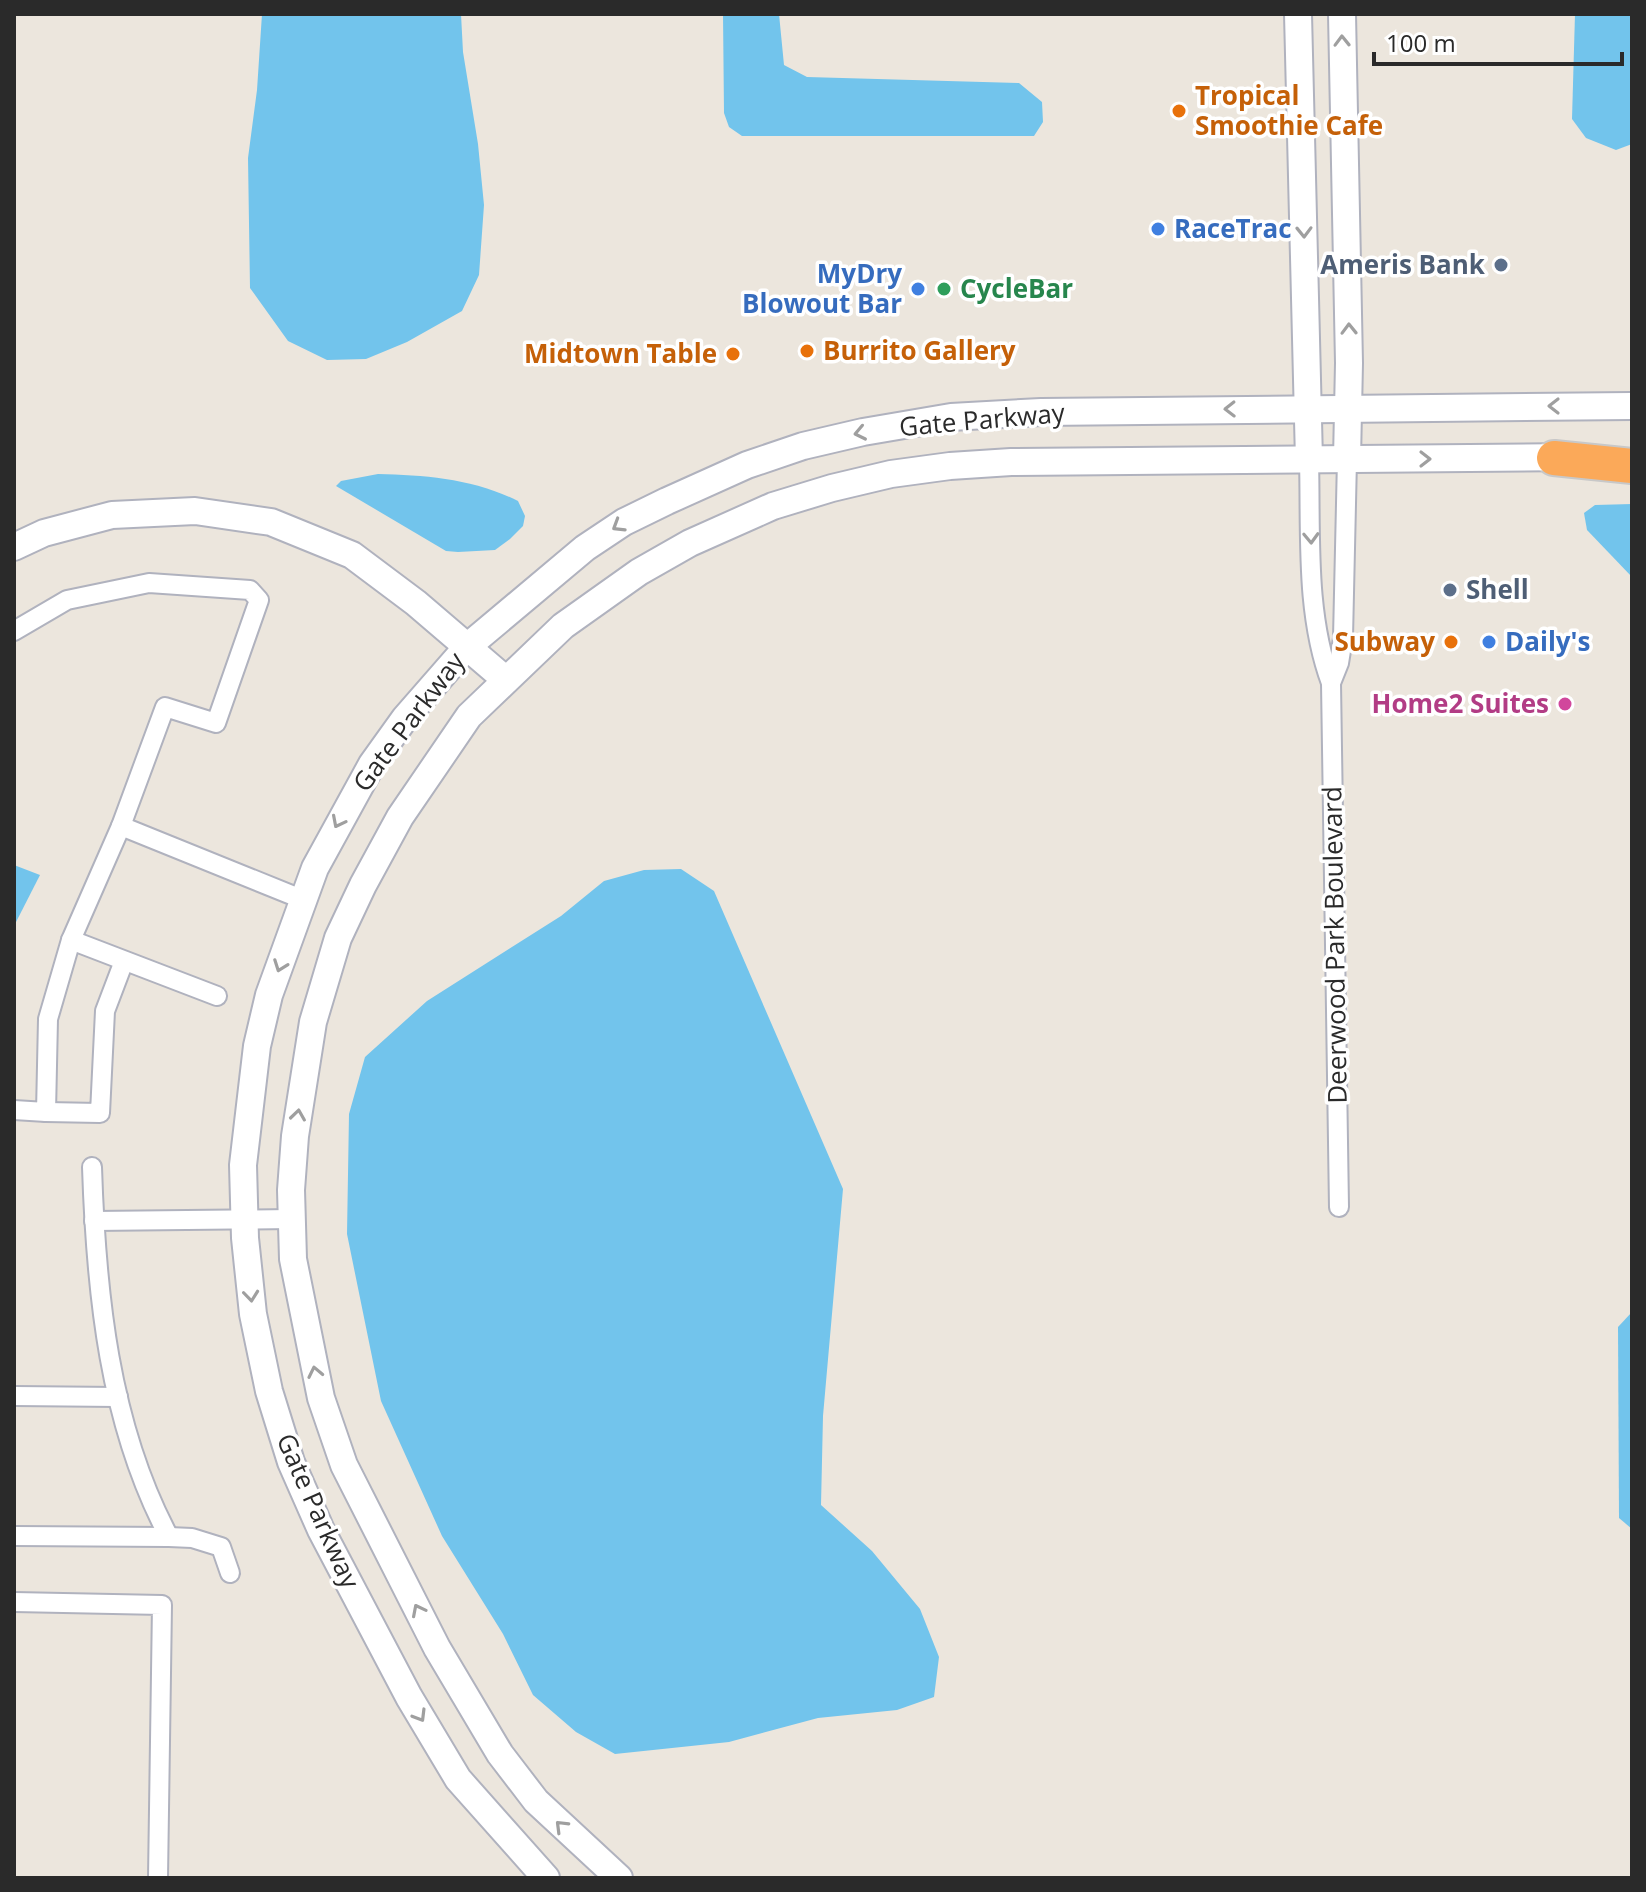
<svg xmlns="http://www.w3.org/2000/svg" width="1646" height="1892" viewBox="0 0 1646 1892" font-family="'Open Sans',sans-serif">
	<style>
		.water { fill: #72c4ec }
		.lines { fill: none; stroke-linecap: round; stroke-linejoin: round }
		.street-casing { stroke: #b0b2be; stroke-width: 22 }
		.secondary-casing { stroke: #b0b2be; stroke-width: 30 }
		.highway-casing { stroke: #c8c8c8; stroke-width: 38 }
		.street { stroke: #fff; stroke-width: 18 }
		.secondary { stroke: #fff; stroke-width: 26 }
		.highway { stroke: #fba959; stroke-width: 34 }
		.oneway { stroke: #9f9f9f }
		.food-dot { fill: #e8710a; stroke: #fff; stroke-width: 3 }
		.shop-dot { fill: #3f7fe0; stroke: #fff; stroke-width: 3 }
		.service-dot { fill: #5c6f8a; stroke: #fff; stroke-width: 3 }
		.leisure-dot { fill: #2e9e5b; stroke: #fff; stroke-width: 3 }
		.hotel-dot { fill: #d1479c; stroke: #fff; stroke-width: 3 }
		.labels { text-anchor: middle; stroke-width: 7; stroke-linejoin: round; paint-order: stroke }
		.food-label { font-size: 26px; font-weight: bold; fill: #c56008; stroke: #fff; text-anchor: start }
		.shop-label { font-size: 26px; font-weight: bold; fill: #366cbe; stroke: #fff; text-anchor: start }
		.service-label { font-size: 26px; font-weight: bold; fill: #4e5e75; stroke: #fff; text-anchor: end }
		.leisure-label { font-size: 26px; font-weight: bold; fill: #27864d; stroke: #fff; text-anchor: start }
		.street-label { font-size: 26px; fill: #2a2a2a; stroke: #fff }
		.hotel-label { font-size: 26px; font-weight: bold; fill: #b23c85; stroke: #fff; text-anchor: end }
	</style>
	<rect width="100%" height="100%" fill="#ece6dd"/>
	<g class="water">
		<path d="M262,14H461L463,52L478,144L484,205L479,275L462,311L407,342L366,359L327,360L288,341L250,288L248,158L257,90Z"/>
		<path d="M723,14H779L784,65L807,77L1019,83L1042,102L1043,122L1034,136H742L729,127L724,113Z"/>
		<path d="M1575,14H1632V144L1616,150L1586,138L1572,119Z"/>
		<path d="M378,474C426,475 474,479 518,501L525,516L523,526L510,539L495,550L458,552L446,551L336,486L341,481Z"/>
		<path d="M1632,504V577L1587,530L1584,513L1595,505Z"/>
		<path d="M14,865L40,875L14,926Z"/>
		<path d="M681,869L714,891L843,1189L823,1416L821,1505L872,1551L920,1609L939,1657L934,1697L897,1710L818,1718L729,1742L615,1754L576,1732L533,1695L503,1634L442,1536L381,1401L347,1234L349,1114L365,1057L427,1001L561,916L604,881L644,870Z"/>
		<path d="M1632,1312V1529L1619,1518L1618,1327Z"/>
	</g>
	<g class="lines">
		<defs>
			<g id="street">
				<path d="M1309,460C1311,534 1305,613 1331,683L1339,1207"/>
				<path d="M14,631L67,600L149,583L250,590L259,600L216,723L165,707L121,826L304,900"/>
				<path d="M1331,683L1339,663L1343,638L1347,459"/>
				<path d="M71,940L217,996"/>
				<path d="M14,1110L46,1112L48,1019L71,940L121,826"/>
				<path d="M46,1112L100,1113L105,1011L124,961"/>
				<path d="M92,1167C96,1292 109,1425 169,1537"/>
				<path d="M94,1221L292,1219"/>
				<path d="M14,1396L118,1397"/>
				<path d="M14,1536L169,1537L192,1538L221,1547L230,1573"/>
				<path d="M14,1602L162,1605L158,1878"/>
			</g>
			<g id="secondary">
				<path d="M1298,14L1309,460"/>
				<path d="M1342,14L1349,363L1347,459"/>
				<path d="M14,547L44,533L112,515L195,511L271,522L352,555L416,603L506,680"/>
				<path d="M546,1878L458,1779L409,1697L321,1530L291,1462L269,1391L253,1314L245,1238L243,1165L257,1046L269,995L315,868L372,764L405,718L467,647L585,548L624,522L667,501L747,465L803,446L863,432L951,417L1041,412L1632,406"/>
				<path d="M619,1878L536,1801L500,1754L437,1648L344,1465L321,1398L293,1259L291,1190L295,1136L313,1022L338,938L363,885L400,817L469,716L563,626L639,572L690,543L773,506L832,488L891,474L950,466L1011,462L1573,457"/>
			</g>
			<path id="highway" d="M1554,458L1632,466"/>
		</defs>
		<use href="#street" class="street-casing"/>
		<use href="#secondary" class="secondary-casing"/>
		<use href="#highway" class="highway-casing"/>
		<use href="#street" class="street"/>
		<use href="#secondary" class="secondary"/>
		<use href="#highway" class="highway"/>
	</g>
	<defs><path id="oneway-chevron" d="M-2-3.5L2.5 0L-2 3.5" fill="none" stroke-width="1.6" stroke-linecap="round" stroke-linejoin="round" transform="scale(2)"/></defs>
	<g class="oneway">
		<use href="#oneway-chevron" transform="translate(1342 41) rotate(-91)"/>
		<use href="#oneway-chevron" transform="translate(1304 232) rotate(89)"/>
		<use href="#oneway-chevron" transform="translate(1349 329) rotate(-91)"/>
		<use href="#oneway-chevron" transform="translate(1554 406) rotate(180)"/>
		<use href="#oneway-chevron" transform="translate(1230 409) rotate(179)"/>
		<use href="#oneway-chevron" transform="translate(860 433) rotate(168)"/>
		<use href="#oneway-chevron" transform="translate(1425 459)"/>
		<use href="#oneway-chevron" transform="translate(618 526) rotate(148)"/>
		<use href="#oneway-chevron" transform="translate(1311 538) rotate(88)"/>
		<use href="#oneway-chevron" transform="translate(338 822) rotate(117)"/>
		<use href="#oneway-chevron" transform="translate(280 966) rotate(110)"/>
		<use href="#oneway-chevron" transform="translate(298 1115) rotate(-82)"/>
		<use href="#oneway-chevron" transform="translate(251 1296) rotate(84)"/>
		<use href="#oneway-chevron" transform="translate(315 1372) rotate(-102)"/>
		<use href="#oneway-chevron" transform="translate(418 1610) rotate(-117)"/>
		<use href="#oneway-chevron" transform="translate(420 1716) rotate(59)"/>
		<use href="#oneway-chevron" transform="translate(561 1826) rotate(-135)"/>
	</g>
	<g class="food-dot">
		<circle cx="1179" cy="111" r="8"/>
		<circle cx="807" cy="351" r="8"/>
		<circle cx="733" cy="354" r="8"/>
		<circle cx="1451" cy="642" r="8"/>
	</g>
	<g class="shop-dot">
		<circle cx="1158" cy="229" r="8"/>
		<circle cx="918" cy="289" r="8"/>
		<circle cx="1489" cy="642" r="8"/>
	</g>
	<g class="service-dot">
		<circle cx="1501" cy="265" r="8"/>
		<circle cx="1450" cy="590" r="8"/>
	</g>
	<circle class="leisure-dot" cx="944" cy="289" r="8"/>
	<circle class="hotel-dot" cx="1565" cy="704" r="8"/>
	<g class="labels">
		<g class="food-label">
			<text x="1195" y="105">Tropical<tspan x="1195" dy="30">Smoothie Cafe</tspan></text>
			<text x="823" y="360">Burrito Gallery</text>
			<text x="717" y="363" text-anchor="end">Midtown Table</text>
			<text x="1435" y="651" text-anchor="end">Subway</text>
		</g>
		<g class="shop-label">
			<text x="1174" y="238">RaceTrac</text>
			<text x="902" y="283" text-anchor="end">MyDry<tspan x="902" dy="30">Blowout Bar</tspan></text>
			<text x="1505" y="651">Daily's</text>
		</g>
		<g class="service-label">
			<text x="1485" y="274">Ameris Bank</text>
			<text x="1466" y="599" text-anchor="start">Shell</text>
		</g>
		<g class="leisure-label">
			<text x="960" y="298">CycleBar</text>
		</g>
		<g class="street-label">
			<text transform="translate(982 420) rotate(-5)" y="9">Gate Parkway</text>
			<text transform="translate(409 722) rotate(-53)" y="9">Gate Parkway</text>
			<text transform="translate(1335 945) rotate(-91)" y="9">Deerwood Park Boulevard</text>
			<text transform="translate(318 1511) rotate(66)" y="9">Gate Parkway</text>
		</g>
		<g class="hotel-label">
			<text x="1549" y="713">Home2 Suites</text>
		</g>
	</g>
	<rect width="1646" height="1892" fill="none" stroke="#2a2a2a" stroke-width="32"/>
	<path d="M1374 52v12h248v-12" fill="none" stroke="#2a2a2a" stroke-width="4"/>
	<text x="1386" y="52" font-size="24" fill="#2a2a2a" stroke="#ffffff" stroke-width="6" paint-order="stroke">100 m</text>
</svg>
